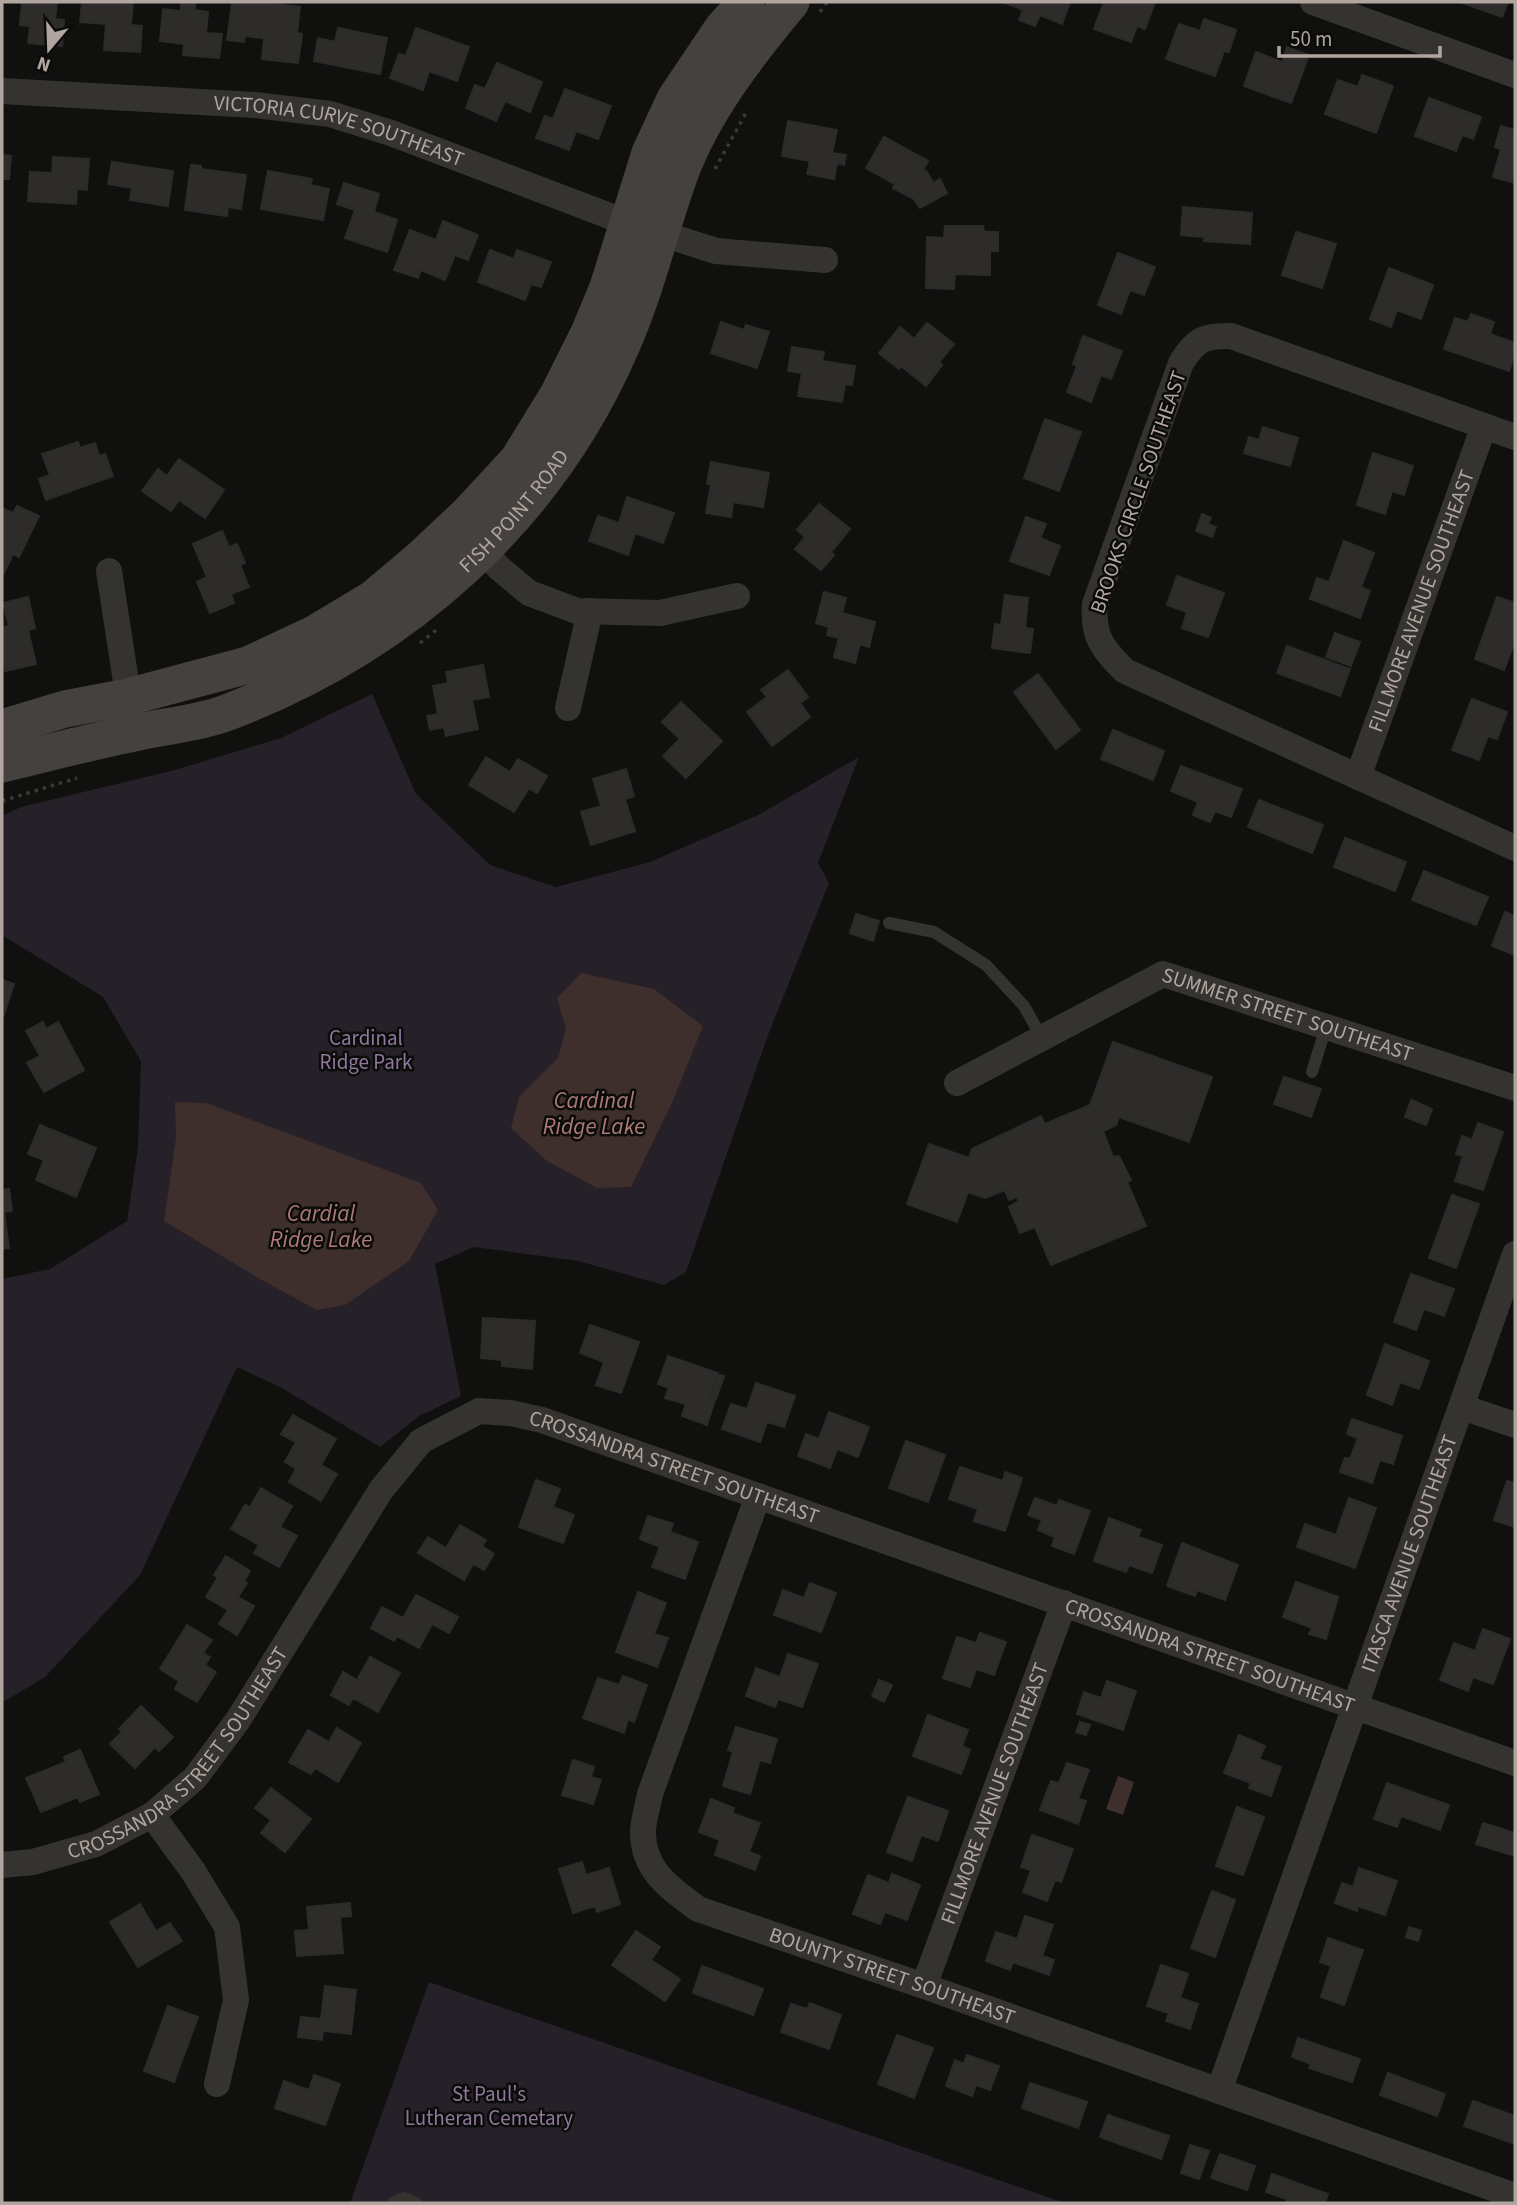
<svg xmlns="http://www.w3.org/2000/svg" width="1517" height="2205" viewBox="0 0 1517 2205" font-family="'Source Sans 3',sans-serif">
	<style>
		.green { fill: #262028 }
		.water { fill: #3e2e2c }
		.building { fill: #2d2c2a; stroke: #2c2b29; stroke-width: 2 }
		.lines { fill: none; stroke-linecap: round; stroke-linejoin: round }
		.path { stroke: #3c3836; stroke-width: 3.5; stroke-dasharray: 3.5 5; stroke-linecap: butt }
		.lane { stroke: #353330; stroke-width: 12 }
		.street { stroke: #353330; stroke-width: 26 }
		.secondary { stroke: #45413e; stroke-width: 37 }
		.labels { text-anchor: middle; stroke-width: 5; stroke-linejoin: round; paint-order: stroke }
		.street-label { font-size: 21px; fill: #b1a5a0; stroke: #0b0b0a }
		.park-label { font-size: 21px; fill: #90779d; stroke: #0b0b0a }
		.water-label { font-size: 23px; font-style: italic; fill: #ad7a77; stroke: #0b0b0a }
	</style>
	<rect width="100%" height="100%" fill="#10100f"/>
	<g class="green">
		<path d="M372,694L416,794L490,865L556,887L650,862L758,815L859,757L818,863L829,883L768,1035L686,1272L664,1285L578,1261L474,1247L435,1264L461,1396L419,1416L380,1447L282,1388L237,1367L140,1575L45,1677L5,1701H2V1279L50,1269L127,1221L138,1147L141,1061L103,997L2,935V816L21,807L175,770L281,738Z"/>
		<path d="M429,1982L1065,2203H350Z"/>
	</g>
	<g class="water">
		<path d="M581,973L654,989L703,1026L672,1103L631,1187L597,1188L547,1161L511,1128L519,1097L558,1058L566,1029L557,998Z"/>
		<path d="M175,1102L206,1103L421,1183L438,1210L409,1261L345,1305L317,1310L260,1279L164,1221L176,1138Z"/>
		<path d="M1118,1776L1134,1782L1123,1815L1106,1809Z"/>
	</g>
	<g class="building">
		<path d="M22,2H57L55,19L64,20L62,46L28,43L30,26L20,25Z"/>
		<path d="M82,2H133L131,25L142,26L140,52L104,50L106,24L80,22Z"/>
		<path d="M181,2L195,3V10L208,12L206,33L222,34L219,58L183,55L184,44L160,41L163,9L181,11Z"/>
		<path d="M232,2H256L300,7L297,33L302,34L298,63L262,59L264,38L245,36L244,42L227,40Z"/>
		<path d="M1003,2H1070L1062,24L1040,15L1035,26L1019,20L1023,10Z"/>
		<path d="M1104,2H1155L1145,29L1137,26L1131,42L1094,29Z"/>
		<path d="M1460,2H1508L1502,17Z"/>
		<path d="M1204,19L1236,30L1229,52L1224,51L1215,76L1166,59L1179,24L1200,31Z"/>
		<path d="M338,28L387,38L380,74L314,61L318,38L335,42Z"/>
		<path d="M416,28L469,47L457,81L429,71L423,90L390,78L399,54L406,56Z"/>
		<path d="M1287,47L1309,55L1291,103L1244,86L1256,52L1282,62Z"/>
		<path d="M497,63L542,82L530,112L505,101L496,121L466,108L475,85L485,89Z"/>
		<path d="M1362,75L1393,86L1376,133L1325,114L1338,80L1358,87Z"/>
		<path d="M565,89L611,106L598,139L576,131L569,150L536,138L545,116L553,119Z"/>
		<path d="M1429,98L1481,117L1473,139L1462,135L1456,151L1415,136Z"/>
		<path d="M788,121L837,130L832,153L846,155L844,165L837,163L834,179L807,174L810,161L782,156Z"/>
		<path d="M1501,126L1515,130V183L1493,177L1501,149L1495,147Z"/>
		<path d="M884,137L928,161L923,170L927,172L933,183L940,179L947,193L920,208L914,199L893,188L895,184L866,168Z"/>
		<path d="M2,155L11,156L9,179H2Z"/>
		<path d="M53,157L89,159L87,190L77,189L76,204L28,201L30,172L52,173Z"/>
		<path d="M112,162L173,171L168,206L130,200L132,188L108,184Z"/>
		<path d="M191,165L201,166V169L246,175L241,209L228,207L227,216L185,210Z"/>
		<path d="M268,171L312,179L310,185L329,189L323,220L261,209Z"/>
		<path d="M344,183L379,194L374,212L397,220L387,252L345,238L355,210L337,204Z"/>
		<path d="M1183,207L1252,213L1250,244L1204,241L1205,237L1181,235Z"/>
		<path d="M443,221L478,235L468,260L455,255L445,280L421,270L418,278L394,270L410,230L436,240Z"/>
		<path d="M945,226H983L984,232H998V251H990V275L955,274L954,289L926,288L927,237L944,238Z"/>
		<path d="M1296,232L1336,244L1322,288L1282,275Z"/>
		<path d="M490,250L514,259L517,250L551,262L541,287L531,284L525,300L478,282Z"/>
		<path d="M1118,253L1155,267L1144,295L1130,290L1121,314L1098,305Z"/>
		<path d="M1389,268L1433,285L1421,319L1397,310L1391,327L1370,319Z"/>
		<path d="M1471,314L1494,322L1490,334L1515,343V352L1509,371L1444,349L1455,318L1468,322Z"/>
		<path d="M721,322L744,330L746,325L769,332L757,368L711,353Z"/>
		<path d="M927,323L954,344L939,362L942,365L926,386L901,366L899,369L879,353L900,327L914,339Z"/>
		<path d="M1083,336L1122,351L1111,379L1101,375L1091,402L1067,392L1077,366L1073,364Z"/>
		<path d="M792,347L824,352L822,361L855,366L852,385L845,384L842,402L798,396L802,373L788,371Z"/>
		<path d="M1045,419L1081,432L1059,491L1024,478Z"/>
		<path d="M1263,427L1298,438L1290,466L1244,453L1249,437L1259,440Z"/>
		<path d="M78,442L80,448L95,443L99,456L105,454L113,476L46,500L39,479L50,475L42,454Z"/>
		<path d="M1373,453L1413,466L1404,495L1392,491L1385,514L1357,505Z"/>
		<path d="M179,459L224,490L205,518L179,500L171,511L142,491L158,469L167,476Z"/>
		<path d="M711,462L769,473L763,507L733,502L731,517L706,513L711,484H707Z"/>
		<path d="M627,497L674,513L663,543L635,533L628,555L589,541L598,516L619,523Z"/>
		<path d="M819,504L850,529L831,552L834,555L821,570L795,549L805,537L797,530Z"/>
		<path d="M17,506L39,516L19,557L13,554L4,573L2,572V508L13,513Z"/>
		<path d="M1202,514L1211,518L1208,524L1216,527L1212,537L1196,531Z"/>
		<path d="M1026,517L1046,524L1040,538L1060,546L1049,575L1010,561Z"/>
		<path d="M222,531L229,547L237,544L245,563L240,565L249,587L231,594L234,603L210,613L197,582L207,577L193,544Z"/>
		<path d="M1344,541L1374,553L1361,587L1370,591L1360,618L1310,599L1317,578L1329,582Z"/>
		<path d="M1177,576L1224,593L1208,637L1182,628L1187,612L1167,605Z"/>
		<path d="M824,592L846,598L842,613L875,622L869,647L860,644L855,663L834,657L839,638L827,635L829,627L816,623Z"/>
		<path d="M1005,595L1028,598L1025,628L1033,629L1030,653L992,648L995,624L1001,625Z"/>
		<path d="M28,597L35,628L28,630L36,664L5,671L2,655V627L9,626L3,603Z"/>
		<path d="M1497,597L1515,603V641L1504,670L1475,659Z"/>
		<path d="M1335,633L1360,642L1351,666L1326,657Z"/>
		<path d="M1287,646L1350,669L1340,696L1277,673Z"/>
		<path d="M483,665L489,697L472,700L478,729L446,736L444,727L430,730L427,716L438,714L433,686L448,683L446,672Z"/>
		<path d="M788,670L808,697L800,703L810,717L772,746L747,712L767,697L761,690Z"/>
		<path d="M1038,674L1080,730L1056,749L1014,692Z"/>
		<path d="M1472,699L1507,712L1497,739L1488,736L1479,760L1452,750Z"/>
		<path d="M681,702L722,741L686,778L663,756L680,739L662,722Z"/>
		<path d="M1113,730L1164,751L1153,780L1101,759Z"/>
		<path d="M486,757L510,772L518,759L547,776L537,793L529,788L514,812L469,785Z"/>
		<path d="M1181,766L1242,789L1231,817L1215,811L1210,822L1193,815L1198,802L1171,791Z"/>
		<path d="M626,769L634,796L625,799L635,831L591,845L581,812L601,806L593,779Z"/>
		<path d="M1259,800L1323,825L1312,853L1248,827Z"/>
		<path d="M1345,838L1406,862L1395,891L1334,867Z"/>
		<path d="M1424,871L1488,897L1476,925L1412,900Z"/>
		<path d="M1505,912L1515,916V955L1492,946Z"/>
		<path d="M856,914L879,921L873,941L850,933Z"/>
		<path d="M2,980L14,984L3,1017H2Z"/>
		<path d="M43,1022L46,1029L58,1022L84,1070L44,1092L27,1063L40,1056L26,1031Z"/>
		<path d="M1113,1042L1212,1077L1189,1142L1119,1117L1116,1125L1103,1131L1113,1157L1119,1156L1131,1180L1127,1182L1146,1226L1051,1265L1035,1227L1020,1233L1009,1207L1019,1201L1017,1197L1009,1200L1005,1190L985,1198L968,1192L957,1222L907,1204L929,1144L969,1158L972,1149L1041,1116L1045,1124L1090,1105Z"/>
		<path d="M1284,1077L1321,1089L1311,1117L1274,1104Z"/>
		<path d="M1411,1100L1432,1109L1426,1125L1405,1117Z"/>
		<path d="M1478,1123L1503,1132L1483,1190L1455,1181L1463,1156L1456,1154L1462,1136L1472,1140Z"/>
		<path d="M40,1125L96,1148L76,1197L36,1180L44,1160L28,1154Z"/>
		<path d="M9,1189L12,1211L4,1212L9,1248L2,1249V1190Z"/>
		<path d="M1452,1195L1479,1204L1456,1268L1429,1258Z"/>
		<path d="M1411,1274L1454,1289L1444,1316L1424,1309L1416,1330L1394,1322Z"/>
		<path d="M483,1318L535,1321L532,1369L502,1366V1360L481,1358Z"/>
		<path d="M590,1325L639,1342L621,1393L596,1385L604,1362L580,1353Z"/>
		<path d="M1385,1344L1429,1361L1419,1389L1400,1382L1392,1405L1367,1395Z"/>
		<path d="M668,1356L718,1373L709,1398L715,1400L707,1425L682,1416L686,1404L665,1398L669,1388L658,1384Z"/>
		<path d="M719,1375L724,1376L716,1399L711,1398Z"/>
		<path d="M756,1383L795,1396L784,1427L767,1422L760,1442L722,1429L731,1404L747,1409Z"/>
		<path d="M829,1412L869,1427L858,1457L837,1449L830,1468L798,1456L806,1434L819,1439Z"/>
		<path d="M293,1415L336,1439L321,1465L337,1474L321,1501L289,1482L296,1469L285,1462L296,1442L281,1434Z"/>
		<path d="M1352,1419L1402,1436L1393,1464L1380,1460L1372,1483L1340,1472L1345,1458L1350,1459L1358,1438L1347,1434Z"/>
		<path d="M906,1441L945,1455L928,1502L889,1488Z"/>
		<path d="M960,1467L1003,1481L1005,1472L1022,1478L1005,1531L974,1521L978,1509L949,1499Z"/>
		<path d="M536,1480L560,1489L553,1507L574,1515L563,1543L519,1527Z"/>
		<path d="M1507,1481L1515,1483V1527L1494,1520Z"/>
		<path d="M261,1488L292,1506L280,1527L297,1536L279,1567L254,1553L259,1545L231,1529L245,1505L250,1507Z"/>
		<path d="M1035,1498L1057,1506L1059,1500L1090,1511L1074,1554L1052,1546L1055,1537L1038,1530L1042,1520L1028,1515Z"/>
		<path d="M1349,1498L1376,1508L1355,1568L1297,1547L1305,1524L1336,1535Z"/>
		<path d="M648,1516L673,1524L670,1532L698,1542L685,1579L652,1567L660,1547L640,1539Z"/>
		<path d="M1109,1518L1141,1530L1138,1537L1162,1545L1152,1573L1129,1565L1126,1572L1094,1561Z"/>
		<path d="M460,1525L486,1540L482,1546L494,1554L484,1570L473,1564L464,1580L418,1553L428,1537L446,1548Z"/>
		<path d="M1182,1543L1238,1565L1225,1600L1197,1590L1195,1596L1167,1586Z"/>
		<path d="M226,1556L250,1571L244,1581L247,1583L238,1597L254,1606L237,1635L219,1624L228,1610L206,1597L218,1577L214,1575Z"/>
		<path d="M1296,1582L1338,1597L1326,1639L1309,1634L1312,1628L1283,1617Z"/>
		<path d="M810,1583L836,1593L821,1632L774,1615L783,1590L804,1598Z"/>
		<path d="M638,1592L666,1603L654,1634L668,1638L657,1667L616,1652Z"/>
		<path d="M416,1595L458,1617L449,1633L432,1624L419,1648L397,1636L394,1641L371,1628L382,1607L403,1618Z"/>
		<path d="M187,1625L212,1640L203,1653L210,1657L205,1665L216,1672L197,1702L175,1689L179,1681L160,1669Z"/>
		<path d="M1483,1629L1510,1639L1493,1684L1473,1677L1468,1691L1440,1680L1454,1643L1475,1651Z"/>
		<path d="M980,1633L1006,1642L994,1675L976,1669L970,1687L943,1678L957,1637L976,1643Z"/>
		<path d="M788,1654L818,1664L802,1707L778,1699L775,1707L746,1696L756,1668L780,1677Z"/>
		<path d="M370,1657L400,1673L378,1712L353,1698L349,1705L331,1695L343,1672L357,1680Z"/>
		<path d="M623,1676L647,1685L634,1722L628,1719L624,1733L583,1718L598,1678L619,1685Z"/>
		<path d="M879,1680L892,1685L884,1702L872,1696Z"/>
		<path d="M1107,1681L1136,1691L1123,1730L1077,1714L1084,1692L1101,1698Z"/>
		<path d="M141,1706L173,1737L159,1751L155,1747L135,1768L110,1744L122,1732L119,1729Z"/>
		<path d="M928,1715L968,1730L962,1746L970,1750L961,1774L913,1756Z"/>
		<path d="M1080,1722L1090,1725L1086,1735L1076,1732Z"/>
		<path d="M736,1727L777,1739L770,1763L760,1760L750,1794L723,1786L733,1752L728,1750Z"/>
		<path d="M337,1728L361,1743L338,1782L315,1768L311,1774L289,1762L308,1730L329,1742Z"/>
		<path d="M1239,1735L1265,1746L1259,1759L1281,1767L1271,1796L1249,1788L1251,1783L1224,1773Z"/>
		<path d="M80,1750L99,1794L80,1802L78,1797L41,1812L26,1778L66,1762L64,1757Z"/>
		<path d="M573,1760L594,1767L591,1777L601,1780L593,1804L562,1795Z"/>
		<path d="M1067,1763L1089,1770L1078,1799L1086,1801L1078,1824L1040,1810L1051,1781L1059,1783Z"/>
		<path d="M1387,1783L1449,1805L1440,1830L1401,1816L1397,1827L1374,1819Z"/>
		<path d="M271,1788L311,1819L285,1852L261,1833L271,1820L255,1808Z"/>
		<path d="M908,1797L948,1811L938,1841L921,1835L912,1861L887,1852Z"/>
		<path d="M711,1799L734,1808L732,1813L760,1823L749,1852L760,1856L755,1870L715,1855L720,1840L699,1832Z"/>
		<path d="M1237,1807L1264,1817L1243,1875L1216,1866Z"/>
		<path d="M1483,1823L1515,1833V1856L1476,1844Z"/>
		<path d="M1032,1835L1073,1849L1061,1882L1055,1880L1047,1901L1023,1892L1031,1870L1021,1867Z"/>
		<path d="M582,1862L586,1875L609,1868L620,1904L597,1912L595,1906L573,1913L559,1869Z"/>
		<path d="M1359,1868L1397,1881L1385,1915L1358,1906L1357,1911L1335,1903L1342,1883L1353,1887Z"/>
		<path d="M892,1874L920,1885L907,1920L885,1912L880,1924L853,1914L868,1875L889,1883Z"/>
		<path d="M1212,1891L1235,1900L1215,1957L1191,1948Z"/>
		<path d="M350,1903L351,1916L340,1917L343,1953L297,1956L295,1931L309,1930L307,1907Z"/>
		<path d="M140,1904L156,1931L170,1923L182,1941L138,1967L110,1922Z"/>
		<path d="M1025,1916L1053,1925L1042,1956L1054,1960L1049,1975L1013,1962L1010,1970L986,1961L996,1932L1017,1939Z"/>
		<path d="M1409,1927L1421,1931L1418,1941L1406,1937Z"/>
		<path d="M636,1931L660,1947L651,1960L680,1979L665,2001L612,1965Z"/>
		<path d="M1328,1938L1363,1950L1344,2005L1321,1997L1331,1966L1320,1962Z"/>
		<path d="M1161,1965L1188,1974L1180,1998L1198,2004L1190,2029L1166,2021L1169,2013L1147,2006Z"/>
		<path d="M702,1966L763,1989L753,2015L693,1993Z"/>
		<path d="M325,1986L356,1990L351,2034L323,2031L322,2040L298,2037L301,2017L321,2019Z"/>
		<path d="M810,2003L841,2015L829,2049L781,2032L791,2004L807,2009Z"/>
		<path d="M168,2006L198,2017L174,2082L144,2071Z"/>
		<path d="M897,2035L933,2048L914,2098L878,2084Z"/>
		<path d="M1298,2038L1360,2059L1352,2082L1309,2068L1311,2064L1292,2057Z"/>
		<path d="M967,2055L999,2066L990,2090L976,2085L972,2096L946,2086L955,2060L964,2064Z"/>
		<path d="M1388,2073L1445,2094L1437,2116L1380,2095Z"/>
		<path d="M314,2075L340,2084L325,2125L275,2108L284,2081L309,2090Z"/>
		<path d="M1030,2083L1087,2102L1078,2128L1022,2108Z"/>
		<path d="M1473,2101L1515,2116V2144L1464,2126Z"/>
		<path d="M1108,2115L1169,2136L1161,2159L1100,2137Z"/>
		<path d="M1190,2145L1209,2151L1199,2179L1181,2173Z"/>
		<path d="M1220,2154L1255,2166L1247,2190L1211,2178Z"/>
		<path d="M1272,2174L1328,2194L1325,2203H1286L1287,2199L1266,2192Z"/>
	</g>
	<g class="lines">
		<g class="path">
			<path d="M820,12L827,2"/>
			<path d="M715,169L747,111"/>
			<path d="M420,643L439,628"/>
			<path d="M2,801L77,778"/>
		</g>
		<g class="lane">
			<path d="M889,923L934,932L986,965L1024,1006L1042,1038"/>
			<path d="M1312,1072L1326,1027"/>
			<path d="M393,2203L404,2198L416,2203"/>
		</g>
		<g class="street">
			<path d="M1313,2L1515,75"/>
			<path id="s1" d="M2,91L255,105L330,114L391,133L628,223L716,251L825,260"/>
			<path d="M1515,437L1231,336C1204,335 1195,340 1181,363L1095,604C1092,637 1103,649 1125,671L1515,848"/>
			<path d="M483,550L499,568L529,593L577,611L660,613L737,596"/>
			<path d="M109,571L131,714"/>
			<path d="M568,708L590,611"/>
			<path id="s2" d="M1358,777L1484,426"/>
			<path id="s3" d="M957,1083L1163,974L1515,1088"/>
			<path d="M1462,1407L1515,1425"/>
			<path id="s4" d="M758,1496L650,1794C648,1806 643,1820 643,1832C643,1871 670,1888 698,1909L924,1986L1515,2196"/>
			<path d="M152,1815L193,1871L227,1927L236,2000L217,2084"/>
			<path id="s5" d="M2,1865L33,1862L96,1844L152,1815L195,1778L238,1720L381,1490L421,1441L479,1411L510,1413L542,1420L1515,1763"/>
			<path id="s6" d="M924,1986L1064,1603"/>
			<path id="s7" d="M1219,2091L1515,1254"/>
		</g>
		<g class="secondary">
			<path d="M2,728L65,709L128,697L248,665L314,634L374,598L419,560L467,515L518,460L558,395L589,333L608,287L650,153L675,99L722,29L746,2"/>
			<path id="s8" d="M2,764C48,753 93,741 139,732C167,726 199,723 226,713C401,647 546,520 621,347C646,291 659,232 680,174C702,113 749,52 791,2"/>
		</g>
	</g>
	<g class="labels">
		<g class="street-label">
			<text dy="7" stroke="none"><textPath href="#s1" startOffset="341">VICTORIA CURVE SOUTHEAST</textPath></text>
			<text transform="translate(1138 492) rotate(-71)" y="7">BROOKS CIRCLE SOUTHEAST</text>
			<text dy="7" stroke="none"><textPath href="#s8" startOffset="586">FISH POINT ROAD</textPath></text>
			<text dy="7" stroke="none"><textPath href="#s2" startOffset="187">FILLMORE AVENUE SOUTHEAST</textPath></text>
			<text dy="7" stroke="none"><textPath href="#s3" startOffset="364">SUMMER STREET SOUTHEAST</textPath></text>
			<text dy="7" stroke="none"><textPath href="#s5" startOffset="892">CROSSANDRA STREET SOUTHEAST</textPath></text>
			<text dy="7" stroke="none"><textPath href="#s7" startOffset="570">ITASCA AVENUE SOUTHEAST</textPath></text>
			<text dy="7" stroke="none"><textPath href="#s5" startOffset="1460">CROSSANDRA STREET SOUTHEAST</textPath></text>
			<text dy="7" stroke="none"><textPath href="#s5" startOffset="220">CROSSANDRA STREET SOUTHEAST</textPath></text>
			<text dy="7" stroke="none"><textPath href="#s6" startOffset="205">FILLMORE AVENUE SOUTHEAST</textPath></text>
			<text dy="7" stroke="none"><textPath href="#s4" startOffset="660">BOUNTY STREET SOUTHEAST</textPath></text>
		</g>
		<g class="park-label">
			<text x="366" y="1045">Cardinal<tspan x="366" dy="24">Ridge Park</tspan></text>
			<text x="489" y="2101">St Paul's<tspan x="489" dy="24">Lutheran Cemetary</tspan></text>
		</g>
		<g class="water-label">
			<text x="594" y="1108">Cardinal<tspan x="594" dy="26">Ridge Lake</tspan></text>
			<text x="321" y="1221">Cardial<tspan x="321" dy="26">Ridge Lake</tspan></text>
		</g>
	</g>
	<rect width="1517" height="2205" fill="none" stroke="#b1a5a0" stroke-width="7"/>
	<g transform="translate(49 49) rotate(199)" stroke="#0b0b0a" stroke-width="5" paint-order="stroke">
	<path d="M0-5L12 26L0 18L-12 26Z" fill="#b1a5a0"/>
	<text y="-10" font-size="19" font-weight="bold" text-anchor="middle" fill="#b1a5a0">N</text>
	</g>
	<path d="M1279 46v10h161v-10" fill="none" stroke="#b1a5a0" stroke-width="3.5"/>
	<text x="1290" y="46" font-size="21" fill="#b1a5a0" stroke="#0b0b0a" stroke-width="5" paint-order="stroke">50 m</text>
</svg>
